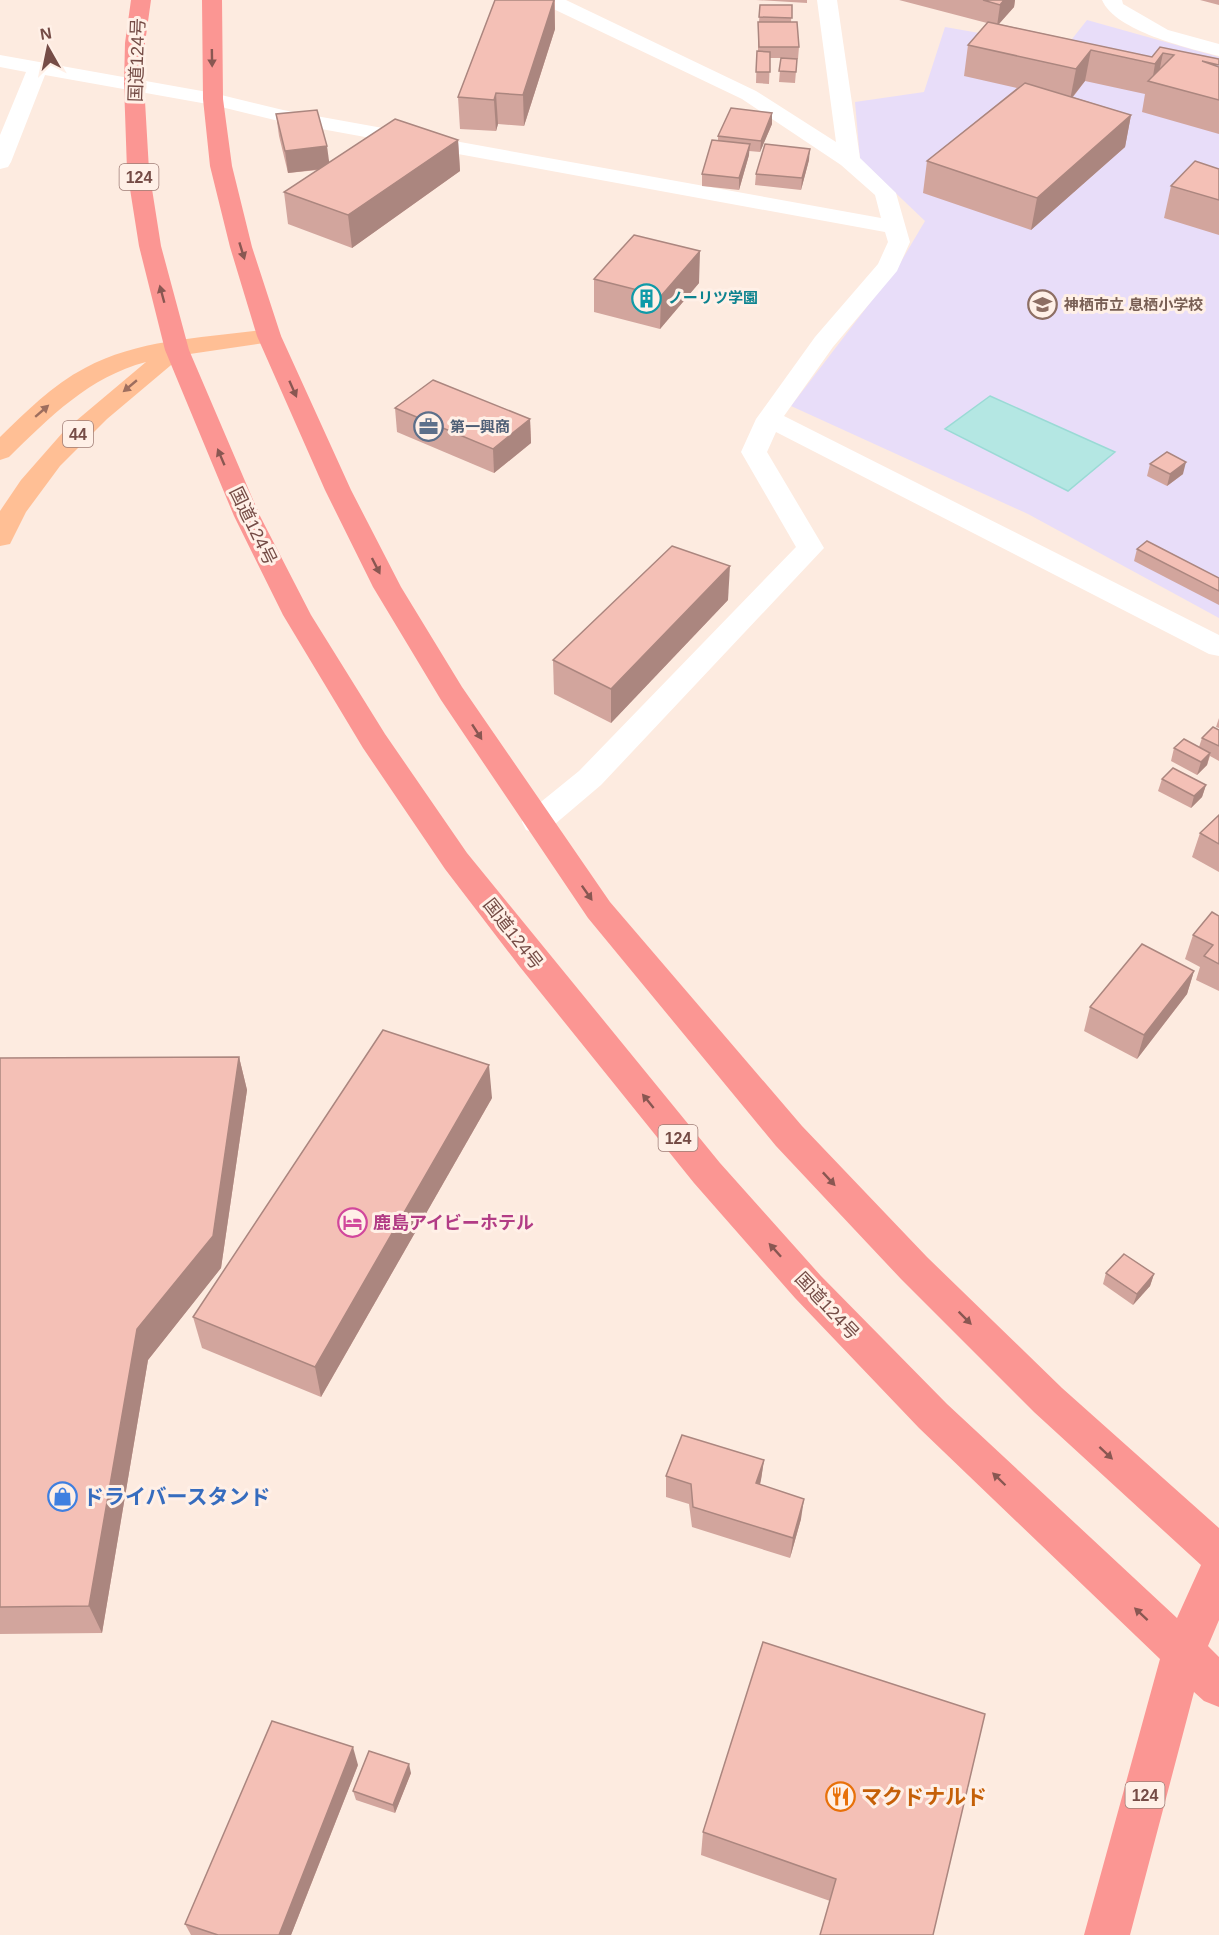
<svg xmlns="http://www.w3.org/2000/svg" width="1219" height="1935" viewBox="0 0 1219 1935" font-family="Arial,'Noto Sans JP',sans-serif">
	<style>
		.education { fill: #e8ddf9 }
		.water { fill: #b4e7e3; stroke: #9adad5; stroke-width: 1.5 }
		.lines { fill: none; stroke-linecap: round; stroke-linejoin: round }
		.street { fill: #fff; fill-rule: evenodd }
		.primary { fill: #ffbf95; fill-rule: evenodd }
		.highway { fill: #fb9693; fill-rule: evenodd }
		.wall { fill: #d2a59d }
		.shaded-wall { fill: #ab867f }
		.building { fill: #f4c0b6; stroke: #ab867f; stroke-width: 1.5 }
		.oneway { fill: #895752 }
		.oneway2 { fill: #9e6e5e }
		.labels { text-anchor: middle; stroke-width: 6; stroke-linejoin: round; paint-order: stroke }
		.far-culture-label { font-size: 15px; font-weight: bold; fill: #0d838f; stroke: #fff0e7; text-anchor: start }
		.far-education-label { font-size: 15px; font-weight: bold; fill: #785e54; stroke: #fff0e7; text-anchor: start }
		.far-service-label { font-size: 15px; font-weight: bold; fill: #4e5e75; stroke: #fff0e7; text-anchor: start }
		.shield { fill: #fff0e7; stroke: #9e7d76; stroke-width: 1.5 }
		.shield-label { font-size: 16px; font-weight: bold; fill: #754c46 }
		.street-label { font-size: 18px; fill: #754c46; stroke: #fff0e7 }
		.hotel-label { font-size: 18px; font-weight: bold; fill: #b23c85; stroke: #fff0e7; text-anchor: start }
		.near-shop-label { font-size: 21px; font-weight: bold; fill: #366cbe; stroke: #fff0e7; text-anchor: start }
		.near-food-label { font-size: 21px; font-weight: bold; fill: #c56008; stroke: #fff0e7; text-anchor: start }
	</style>
	<rect width="100%" height="100%" fill="#fdebe0"/>
	<path class="education" d="M1087,20L1219,57V618L1028,514L791,406L899,265L925,221L860,159L855,102L924,92L945,27L1065,48Z"/>
	<path class="water" d="M990,396L1115,452L1068,491L945,429Z"/>
	<g class="lines">
		<g class="street">
			<path d="M540,0H566L756,91L836,142L817,0H837L860,158L896,193L910,242L897,271L833,347L784,416L1219,635V656L1209,654L776,432L767,452L824,548L601,785L548,830L537,833L526,830L522,822L526,814L579,771L796,547L741,452L756,419L815,337L878,264L888,242L885,232L283,122L213,105L45,75L11,162L8,167L0,169V135L26,72L0,67V55L213,93L283,110L881,218L875,195L841,165L742,99L543,4Z"/>
			<path d="M1102,0H1122L1123,4L1168,30L1219,44V56C1188,48 1115,31 1102,0Z"/>
		</g>
		<path class="primary" d="M269,329L278,331L281,336L278,341L183,355L107,419L60,466L26,512L10,544L0,546V511L21,480L64,431L146,362C89,377 50,417 9,457L0,460V437C26,412 52,385 85,368C140,338 209,338 269,329Z"/>
		<path class="highway" d="M131,0H151L145,43L144,84L149,170L161,246L189,350L260,516L311,615L385,734L467,853L720,1163L821,1276L947,1404L1177,1618L1201,1565L1034,1412L901,1279L776,1146L588,918L441,700L373,587L325,490L257,336L230,247L210,166L203,99L202,0H222L223,99L232,166L252,247L281,336L351,490L401,587L462,687L610,902L802,1126L927,1257L1062,1388L1219,1528V1620L1208,1646L1219,1657V1707L1204,1701L1194,1692L1130,1935H1084L1160,1659L919,1428L795,1298L694,1183L520,967L445,869L363,748L283,615L234,516L165,350L139,246L127,170L124,84L125,43Z"/>
	</g>
	<g class="wall">
		<path d="M495,0H555V29L524,126L498,124L496,131L460,129L458,97Z"/>
		<path d="M756,0H807V3Z"/>
		<path d="M899,0H1015L1014,7L999,24L1152,57L1160,47L1219,67V134L1142,112L1145,94L1085,81L1073,97L1131,115L1125,147L1031,230L923,193L927,161L1017,88L964,76L968,45L987,23Z"/>
		<path d="M1200,0H1219V5Z"/>
		<path d="M760,5H792L791,22L799,47L798,59H788H797L795,83L779,82L781,58H770L769,84L756,83L757,51H758V22H759Z"/>
		<path d="M772,113V124L760,152L749,151V155L739,190L702,186V174L718,141V136Z"/>
		<path d="M276,114L329,162L458,140L460,171L352,248L288,224L284,192L318,170L288,173L279,136Z"/>
		<path d="M809,160L801,190L755,185L756,174Z"/>
		<path d="M1219,169V235L1164,218L1171,186Z"/>
		<path d="M594,279L699,283L660,329L594,312Z"/>
		<path d="M395,408L530,419L531,443L494,473L397,432Z"/>
		<path d="M1150,464L1183,474L1167,486L1147,476Z"/>
		<path d="M1137,549L1219,578V605L1134,561Z"/>
		<path d="M728,600L611,723L554,694L553,660Z"/>
		<path d="M1219,718V728L1216,727Z"/>
		<path d="M1219,730V761L1210,756L1207,765L1197,775L1171,761L1174,748L1199,747L1202,738Z"/>
		<path d="M1162,779L1206,785L1202,797L1191,808L1158,791Z"/>
		<path d="M1219,815V872L1192,857L1200,833Z"/>
		<path d="M1219,916V991L1196,980L1200,967L1185,959L1193,935Z"/>
		<path d="M1194,971L1187,994L1137,1059L1084,1031L1090,1007Z"/>
		<path d="M239,1057L247,1090L221,1268L148,1360L102,1633L0,1634V1058Z"/>
		<path d="M492,1098L321,1397L202,1348L193,1317Z"/>
		<path d="M1106,1273L1154,1274L1150,1286L1133,1305L1103,1284Z"/>
		<path d="M764,1460L760,1485L801,1519L790,1558L692,1527L689,1504L666,1497V1476Z"/>
		<path d="M985,1714L830,1901L701,1855L703,1832Z"/>
		<path d="M358,1765L291,1935H191L185,1924Z"/>
		<path d="M411,1773L395,1813L356,1800L353,1791Z"/>
	</g>
	<g class="shaded-wall">
		<path d="M554,0L555,29L524,126L523,95Z"/>
		<path d="M1004,0H1015L1014,7L997,26L1000,5Z"/>
		<path d="M1091,50L1085,81L1070,100L1076,69Z"/>
		<path d="M1163,53L1157,83L1152,82L1155,64Z"/>
		<path d="M496,93L498,124L496,131L494,100Z"/>
		<path d="M772,113V124L760,152L761,141Z"/>
		<path d="M1131,115L1125,147L1031,230L1037,198Z"/>
		<path d="M458,140L460,171L352,248L348,215Z"/>
		<path d="M750,144L749,155L739,190V178Z"/>
		<path d="M327,146L330,168L288,173L285,151Z"/>
		<path d="M810,149L809,160L801,190L802,178Z"/>
		<path d="M700,251L699,283L660,329L661,296Z"/>
		<path d="M530,419L531,443L494,473L493,449Z"/>
		<path d="M1186,462L1183,474L1167,486L1170,474Z"/>
		<path d="M730,566L728,600L611,723V689Z"/>
		<path d="M1210,753L1207,765L1197,775L1201,762Z"/>
		<path d="M1206,785L1202,797L1191,808L1194,796Z"/>
		<path d="M1194,971L1187,994L1137,1059L1144,1035Z"/>
		<path d="M239,1057L247,1090L221,1268L148,1360L102,1633L89,1606L137,1329Z"/>
		<path d="M489,1065L492,1098L321,1397L315,1367Z"/>
		<path d="M1154,1274L1150,1286L1133,1305L1137,1294Z"/>
		<path d="M764,1460L761,1480L754,1504L756,1483Z"/>
		<path d="M804,1499L801,1519L790,1558L793,1538Z"/>
		<path d="M353,1747L358,1765L291,1935H279Z"/>
		<path d="M409,1764L411,1773L395,1813L393,1805Z"/>
	</g>
	<g class="building">
		<path d="M495,0H554L523,95L496,93L494,100L458,97Z"/>
		<path d="M983,0H1004L1000,5Z"/>
		<path d="M760,5H792V18L759,17Z"/>
		<path d="M758,22H797L799,47H759Z"/>
		<path d="M988,22L1152,57L1160,47L1219,59V65L1202,61L1219,67V100L1148,81L1174,55L1163,53L1155,64L1091,50L1076,69L968,45Z"/>
		<path d="M757,51L770,52V72H756Z"/>
		<path d="M781,58L797,59L796,72L779,71Z"/>
		<path d="M1025,83L1131,115L1037,198L927,161Z"/>
		<path d="M731,108L772,113L761,141L718,136Z"/>
		<path d="M317,110L327,146L285,151L276,114Z"/>
		<path d="M395,119L458,140L348,215L284,192Z"/>
		<path d="M712,140L750,144L739,178L702,174Z"/>
		<path d="M765,144L810,149L802,178L756,174Z"/>
		<path d="M1195,161L1219,169V200L1171,186Z"/>
		<path d="M634,235L700,251L661,296L594,279Z"/>
		<path d="M433,380L530,419L493,449L395,408Z"/>
		<path d="M1167,452L1186,462L1170,474L1150,464Z"/>
		<path d="M1147,541L1219,578V591L1137,549Z"/>
		<path d="M672,546L730,566L611,689L553,660Z"/>
		<path d="M1213,727L1219,730V746L1202,738Z"/>
		<path d="M1184,739L1210,753L1201,762L1174,748Z"/>
		<path d="M1173,768L1206,785L1194,796L1162,779Z"/>
		<path d="M1219,815V844L1200,833Z"/>
		<path d="M1212,912L1219,916V964L1204,956L1213,945L1193,935Z"/>
		<path d="M1142,944L1194,971L1144,1035L1090,1007Z"/>
		<path d="M383,1030L489,1065L315,1367L193,1317Z"/>
		<path d="M239,1057L213,1236L137,1329L89,1606L0,1607V1058Z"/>
		<path d="M1124,1254L1154,1274L1137,1294L1106,1273Z"/>
		<path d="M682,1435L764,1460L756,1483L804,1499L793,1538L693,1507L691,1484L666,1476Z"/>
		<path d="M763,1642L985,1714L933,1935H820L836,1879L703,1832Z"/>
		<path d="M272,1721L353,1747L279,1935H218L185,1924Z"/>
		<path d="M369,1751L409,1764L393,1805L353,1791Z"/>
	</g>
	<defs><path id="oneway-solid" d="M-6-.8H1V-3.2L6.5 0L1 3.2V.8H-6Z" transform="scale(1.5)"/></defs>
	<g class="oneway">
		<use href="#oneway-solid" transform="translate(212 58) rotate(89)"/>
		<use href="#oneway-solid" transform="translate(242 251) rotate(73)"/>
		<use href="#oneway-solid" transform="translate(162 294) rotate(-105)"/>
		<use href="#oneway-solid" transform="translate(293 389) rotate(66)"/>
		<use href="#oneway-solid" transform="translate(221 457) rotate(-113)"/>
		<use href="#oneway-solid" transform="translate(376 566) rotate(63)"/>
		<use href="#oneway-solid" transform="translate(477 732) rotate(57)"/>
		<use href="#oneway-solid" transform="translate(587 893) rotate(55)"/>
		<use href="#oneway-solid" transform="translate(648 1101) rotate(-129)"/>
		<use href="#oneway-solid" transform="translate(829 1179) rotate(47)"/>
		<use href="#oneway-solid" transform="translate(775 1250) rotate(-132)"/>
		<use href="#oneway-solid" transform="translate(965 1318) rotate(45)"/>
		<use href="#oneway-solid" transform="translate(1106 1453) rotate(43)"/>
		<use href="#oneway-solid" transform="translate(999 1479) rotate(-136)"/>
		<use href="#oneway-solid" transform="translate(1141 1614) rotate(-137)"/>
	</g>
	<g class="oneway2">
		<use href="#oneway-solid" transform="translate(130 386) rotate(140)"/>
		<use href="#oneway-solid" transform="translate(42 411) rotate(-41)"/>
	</g>
	<defs>
		<symbol id="building-ring" viewBox="-11 -11 22 22"><circle r="9.5" fill="#fff0e7" stroke="#0f9aa8" stroke-width="1.5"/><path d="M-4-6H4V6H1V3H-1V6H-4ZM-2.5-4.3h1.7v1.8h-1.7ZM.8-4.3h1.7v1.8H.8ZM-2.5-1h1.7V.8h-1.7ZM.8-1h1.7V.8H.8Z" fill="#0f9aa8"/></symbol>
		<symbol id="school-ring" viewBox="-11 -11 22 22"><circle r="9.5" fill="#fff0e7" stroke="#8d6e63" stroke-width="1.5"/><path d="M0-5L7-2L0 1L-7-2ZM-4 1L0 2.5L4 1V4Q0 6-4 4Z" fill="#8d6e63"/></symbol>
		<symbol id="office-ring" viewBox="-11 -11 22 22"><circle r="9.5" fill="#fff0e7" stroke="#5c6f8a" stroke-width="1.5"/><path d="M-6-3h4V-5.5h4V-3h4V5H-6ZM-1-4.5V-3h2v-1.5ZM-6 0V1H6V0Z" fill="#5c6f8a"/></symbol>
		<symbol id="hotel-ring" viewBox="-11 -11 22 22"><circle r="9.5" fill="#fff0e7" stroke="#d1479c" stroke-width="1.5"/><path d="M-6-4.5h1.5V1H6V5H4.5V3h-9V5H-6ZM-4 0a1.8 1.8 0 1 1 3.6 0ZM.5 0V-2.5h3Q6-2.5 6 0Z" fill="#d1479c"/></symbol>
		<symbol id="shop-ring" viewBox="-11 -11 22 22"><circle r="9.5" fill="#fff0e7" stroke="#3f7fe0" stroke-width="1.5"/><path d="M-5-2.5h2.3a2.7 3.5 0 0 1 5.4 0H5L5.5 6h-11ZM-1.5-2.5h3a1.5 2.3 0 0 0-3 0Z" fill="#3f7fe0"/></symbol>
		<symbol id="restaurant-ring" viewBox="-11 -11 22 22"><circle r="9.5" fill="#fff0e7" stroke="#e8710a" stroke-width="1.5"/><path d="M-5-6h1v4h1v-4h1v4h1v-4h1v5L-1.5 .5V6h-2V.5L-5-1ZM5-6V6H3V1.5H1.5Q1.5-4 5-6Z" fill="#e8710a"/></symbol>
	</defs>
	<g fill-rule="evenodd">
		<use href="#building-ring" x="630" y="282" width="33" height="33"/>
		<use href="#school-ring" x="1026" y="288" width="33" height="33"/>
		<use href="#office-ring" x="412" y="410" width="33" height="33"/>
		<use href="#hotel-ring" x="336" y="1206" width="33" height="33"/>
		<use href="#shop-ring" x="46" y="1480" width="33" height="33"/>
		<use href="#restaurant-ring" x="824" y="1780" width="33" height="33"/>
	</g>
	<g class="labels">
		<g class="far-culture-label">
			<text x="668" y="303">ノーリツ学園</text>
		</g>
		<g class="far-education-label">
			<text x="1064" y="310">神栖市立 息栖小学校</text>
		</g>
		<g class="far-service-label">
			<text x="450" y="432">第一興商</text>
		</g>
		<g class="shield">
			<rect x="119.5" y="164" width="39" height="26" rx="4.5"/>
			<rect x="63" y="421" width="30" height="26" rx="4.5"/>
			<rect x="658.5" y="1125" width="39" height="26" rx="4.5"/>
			<rect x="1125.5" y="1782" width="39" height="26" rx="4.5"/>
		</g>
		<g class="shield-label">
			<text x="139" y="183">124</text>
			<text x="78" y="440">44</text>
			<text x="678" y="1144">124</text>
			<text x="1145" y="1801">124</text>
		</g>
		<g class="street-label">
			<text transform="translate(137 60) rotate(-88)" y="6">国道124号</text>
			<text transform="translate(253 526) rotate(64)" y="6">国道124号</text>
			<text transform="translate(513 934) rotate(52)" y="6">国道124号</text>
			<text transform="translate(827 1306) rotate(47)" y="6">国道124号</text>
		</g>
		<g class="hotel-label">
			<text x="373" y="1229">鹿島アイビーホテル</text>
		</g>
		<g class="near-shop-label">
			<text x="83" y="1504">ドライバースタンド</text>
		</g>
		<g class="near-food-label">
			<text x="861" y="1804">マクドナルド</text>
		</g>
	</g>
	<g transform="translate(48 48) rotate(351)" stroke="#fff0e7" stroke-width="4.5" paint-order="stroke">
	<path d="M0-4.5L10 22L0 15L-10 22Z" fill="#754c46"/>
	<text y="-9" font-size="16" font-weight="bold" text-anchor="middle" fill="#754c46">N</text>
	</g>
</svg>
